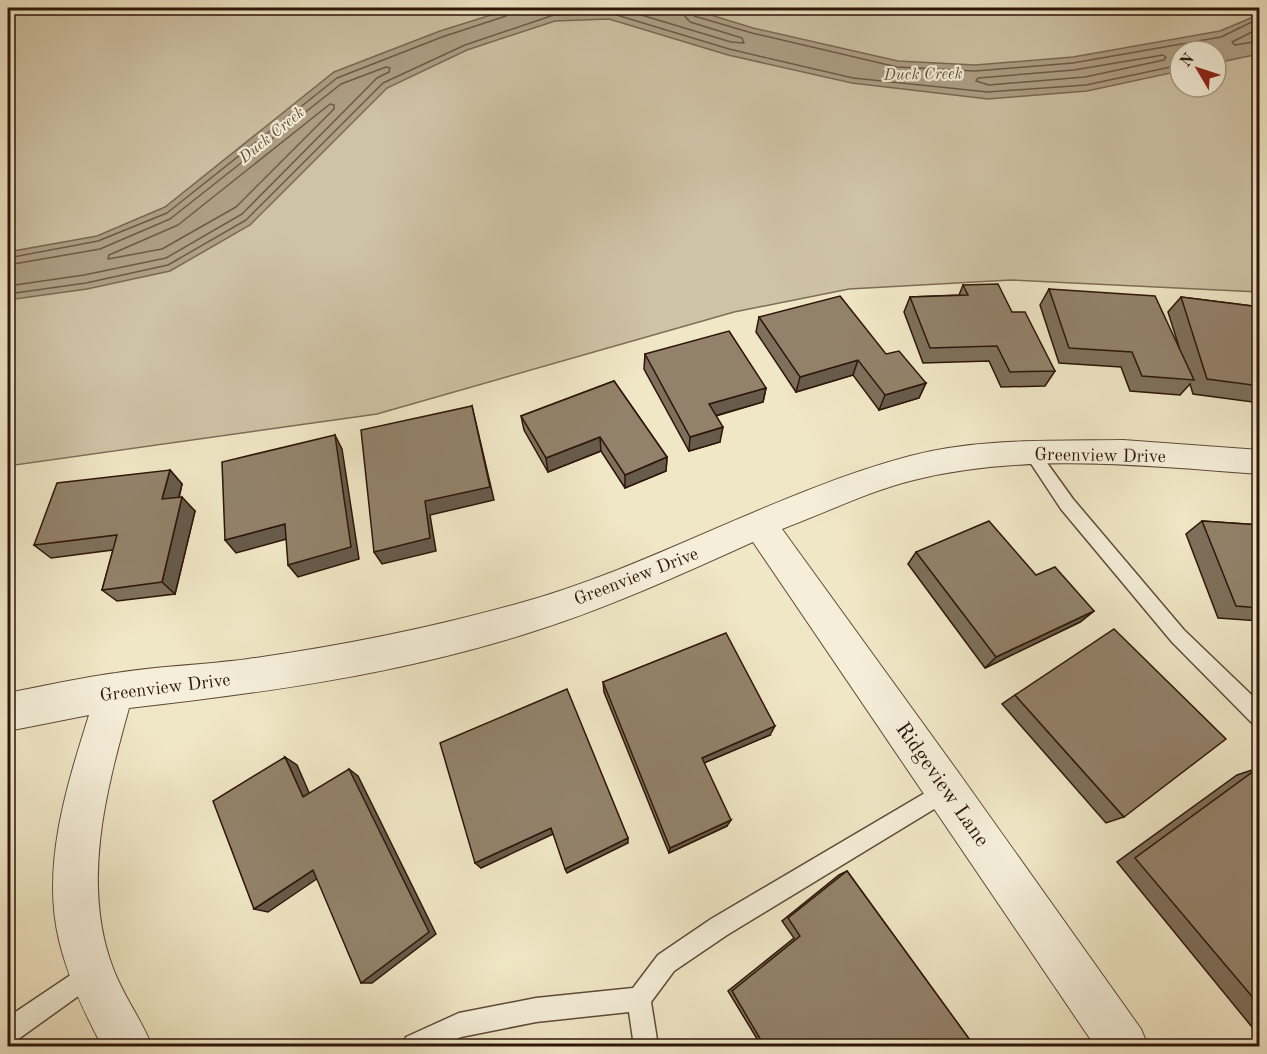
<svg xmlns="http://www.w3.org/2000/svg" width="1267" height="1054" viewBox="0 0 1267 1054" font-family="'Old Standard TT',serif">
	<style>
		.green { fill: #cfc3a6; stroke: #7e6c58; stroke-width: 1.5; fill-rule: evenodd }
		.water { fill: #aea086; stroke: #7b6854; stroke-width: 1.5 }
		.lines { fill: none; stroke-linecap: round; stroke-linejoin: round }
		.shore { stroke: #6e5a48; stroke-width: 1.5 }
		.lane-casing { stroke: #5e4a38; stroke-width: 3 }
		.street-casing { stroke: #5e4a38; stroke-width: 2 }
		.lane { fill: #f5efda; fill-rule: evenodd }
		.street { fill: #f5efda; fill-rule: evenodd }
		.wall { fill: #7e705c; stroke: #2e1509; stroke-width: 1.5 }
		.shaded-wall { fill: #675b4b; stroke: #2e1509; stroke-width: 1.5 }
		.building { fill: #93826b; stroke: #2e1509; stroke-width: 1.5 }
		.labels { text-anchor: middle; stroke-width: 4.5; stroke-linejoin: round; paint-order: stroke }
		.far-water-label { font-size: 16px; font-style: italic; fill: #614d3b; stroke: #f5efda }
		.street-label { font-size: 18px; fill: #2e1509; stroke: #f5efda }
		.near-street-label { font-size: 21px; fill: #2e1509; stroke: #f5efda }
	</style>
	<rect width="100%" height="100%" fill="#f0e7c6"/>
	<filter id="stains"><feTurbulence type="fractalNoise" baseFrequency=".00333" numOctaves="4"/><feColorMatrix values="0 0 0 0 .2 0 0 0 0 .09 0 0 0 0 .02 0 0 0 .5 -.17"/></filter>
	<radialGradient id="worn" r=".72"><stop offset=".6" stop-color="#630" stop-opacity="0"/><stop offset="1" stop-color="#630" stop-opacity=".3"/></radialGradient>
	<path class="green" d="M8,8H1259V292L1011,280L849,289L734,312L377,414L8,466ZM1180,51H1216V87H1180Z"/>
	<path class="water" d="M513,8H688L753,28L898,61L975,65L1073,57L1220,31L1251,18L1259,10V54L1216,63V51H1180V71L1087,91L988,99L852,83L728,55L609,19L555,21L467,50L387,88L250,225L170,271L87,289L8,300V252L97,236L165,207L334,72L440,31Z"/>
	<g class="lines">
		<g class="shore">
			<path d="M618,8L731,42L744,43L742,38L690,22L684,15L683,8"/>
			<path d="M690,8L694,16L752,33L897,67L975,71L1073,63L1221,37L1260,18"/>
			<path d="M1260,28L1232,42L1235,45L1260,41"/>
			<path d="M1163,55L1166,57L1164,60L1085,77L989,85L976,81L978,78L1074,70Z"/>
			<path d="M330,104L334,105V109L236,207L162,249L108,259L109,255L178,225Z"/>
			<path d="M8,258L98,241L167,213L337,78L442,37L506,16L511,8"/>
			<path d="M8,265L100,249L170,219L341,84L386,67L390,68L389,72L377,78L242,214L166,258L84,275L8,286"/>
			<path d="M8,294L86,283L168,265L246,220L383,83L465,45L554,15L610,13L729,49L853,78L988,92L1086,85L1180,65"/>
		</g>
		<defs>
			<g id="lane">
				<path d="M1032,447L1037,449L1073,499L1184,630L1260,703V726L1253,724L1172,642L1061,509L1024,453L1027,449Z"/>
				<path d="M947,780L954,783L957,790L954,797L727,935L674,971L651,1002L658,1046H634L629,1012L536,1022L461,1037L441,1046H403L406,1037L459,1013L536,998L633,988L658,955L711,919Z"/>
				<path d="M90,962L98,966L102,974L98,982L17,1040L8,1043V1017Z"/>
			</g>
			<path id="street" d="M1123,440L1260,450V474C1146,466 1027,452 914,480C869,491 825,513 782,529L961,776L1141,1029L1148,1046H1095L753,542C678,576 601,611 522,635C394,675 262,693 129,708C106,791 81,884 113,968C123,995 141,1019 152,1046H102C84,1012 68,978 59,940C41,866 67,785 89,715L8,731V693C43,686 79,678 116,673C159,666 204,665 248,659C340,646 431,628 520,603C654,566 775,492 910,456C979,438 1052,441 1123,440Z"/>
		</defs>
		<use href="#lane" class="lane-casing"/>
		<use href="#street" class="street-casing"/>
		<use href="#lane" class="lane"/>
		<use href="#street" class="street"/>
	</g>
	<g class="wall">
		<path d="M963,285L1012,312L1055,371L1045,386L1001,387L989,361L923,363L904,312L910,297L959,295Z"/>
		<path d="M1049,289L1179,347L1168,312L1181,297L1260,307V403L1193,394L1190,384L1180,395L1130,391L1121,367L1059,363L1040,305Z"/>
		<path d="M759,317L886,354L926,383L919,398L879,410L853,375L796,392L756,332Z"/>
		<path d="M645,354L766,388L763,402L716,416L720,442L689,451L644,369Z"/>
		<path d="M614,381L667,457L666,471L625,488L601,451L548,472L524,430L521,416Z"/>
		<path d="M170,470L182,484L179,498L195,511L175,594L117,601L102,590L113,550L51,558L34,545Z"/>
		<path d="M1202,521L1260,525V621L1218,618L1186,534Z"/>
		<path d="M916,552L1036,575L1094,611L1080,622L985,668L908,564Z"/>
		<path d="M603,682L770,735L704,763L727,826L669,853L604,692Z"/>
		<path d="M1015,695L1124,817L1106,823L1002,704Z"/>
		<path d="M1258,768L1260,769V1028L1252,1027L1117,862L1237,775Z"/>
		<path d="M847,871L975,1047H762L728,991L794,938L782,921L839,875Z"/>
	</g>
	<g class="shaded-wall">
		<path d="M858,360L853,375L796,392L800,377Z"/>
		<path d="M926,383L919,398L879,410L885,395Z"/>
		<path d="M766,388L763,402L707,418L709,404Z"/>
		<path d="M472,406L494,500L430,515L436,551L382,564L374,552L425,501Z"/>
		<path d="M723,427L720,442L689,451L690,437Z"/>
		<path d="M335,435L342,449L359,559L298,577L288,565Z"/>
		<path d="M600,437L601,451L548,472L546,458Z"/>
		<path d="M667,457L666,471L625,488V475Z"/>
		<path d="M170,470L182,484L175,513L162,499Z"/>
		<path d="M182,497L195,511L175,594L162,582Z"/>
		<path d="M285,524L294,537L236,553L225,540Z"/>
		<path d="M1094,611L1080,622L985,668L996,657Z"/>
		<path d="M775,726L770,735L699,765L702,758Z"/>
		<path d="M285,757L297,765L314,804L303,797Z"/>
		<path d="M349,769L358,776L436,934L372,983H361Z"/>
		<path d="M731,820L727,826L669,853L670,848Z"/>
		<path d="M551,828L553,834L481,868L475,863Z"/>
		<path d="M628,838V843L567,873L565,869Z"/>
		<path d="M313,870L324,874L268,912L254,909Z"/>
	</g>
	<g class="building">
		<path d="M998,284L1012,312H1025L1055,371L1010,372L997,346L930,348L910,297L968,295L963,285Z"/>
		<path d="M1049,289L1155,296L1194,380L1142,376L1132,352L1069,348Z"/>
		<path d="M840,296L886,354L899,351L926,383L885,395L858,360L800,377L759,317Z"/>
		<path d="M1181,297L1260,307V386L1207,379Z"/>
		<path d="M729,331L766,388L709,404L723,427L690,437L645,354Z"/>
		<path d="M614,381L667,457L625,475L600,437L546,458L521,416Z"/>
		<path d="M472,406L490,487L425,501L430,538L374,552L361,430Z"/>
		<path d="M335,435L351,547L288,565L285,524L225,540L222,462Z"/>
		<path d="M170,470L162,499L182,497L162,582L102,590L117,535L34,545L57,483Z"/>
		<path d="M989,521L1036,575L1055,567L1094,611L996,657L916,552Z"/>
		<path d="M1202,521L1260,525V608L1236,606Z"/>
		<path d="M1114,629L1226,739L1124,817L1015,695Z"/>
		<path d="M726,633L775,726L702,758L731,820L670,848L603,682Z"/>
		<path d="M567,689L628,838L565,869L551,828L475,863L440,743Z"/>
		<path d="M285,757L303,797L349,769L429,932L361,983L313,870L254,909L213,801Z"/>
		<path d="M1258,768L1260,769V1006L1135,858Z"/>
		<path d="M847,871L975,1047H765L732,991L800,936L788,918Z"/>
	</g>
	<g class="labels">
		<g class="far-water-label">
			<text transform="translate(923 73) rotate(-1)" y="6">Duck Creek</text>
			<text transform="translate(271 134) rotate(-39)" y="6">Duck Creek</text>
		</g>
		<g class="street-label">
			<text transform="translate(1100 455) rotate(1)" y="6">Greenview Drive</text>
			<text transform="translate(636 576) rotate(-21)" y="6">Greenview Drive</text>
			<text transform="translate(165 687) rotate(-7)" y="6">Greenview Drive</text>
		</g>
		<g class="near-street-label">
			<text transform="translate(943 784) rotate(55)" y="7">Ridgeview Lane</text>
		</g>
	</g>
	<rect width="1267" height="1054" fill="none" stroke="#f0e7c6" stroke-width="30"/>
	<rect x="9" y="9" width="1249" height="1036" fill="none" stroke="#2e1509" stroke-width="3"/>
	<rect x="15" y="15" width="1237" height="1024" fill="none" stroke="#2e1509" stroke-width="1.5"/>
	<g transform="translate(1198 69) rotate(309)"><circle r="28" fill="#f5efda" stroke="#a59886" stroke-width="1.5"/>
	<path d="M0-4.5L10 22L0 15L-10 22Z" fill="#8f2418"/>
	<text y="-9" font-size="16" font-weight="bold" text-anchor="middle" fill="#2e1509">N</text>
	</g>
	<rect width="100%" height="100%" filter="url(#stains)"/>
	<rect width="100%" height="100%" fill="url(#worn)"/>
</svg>
